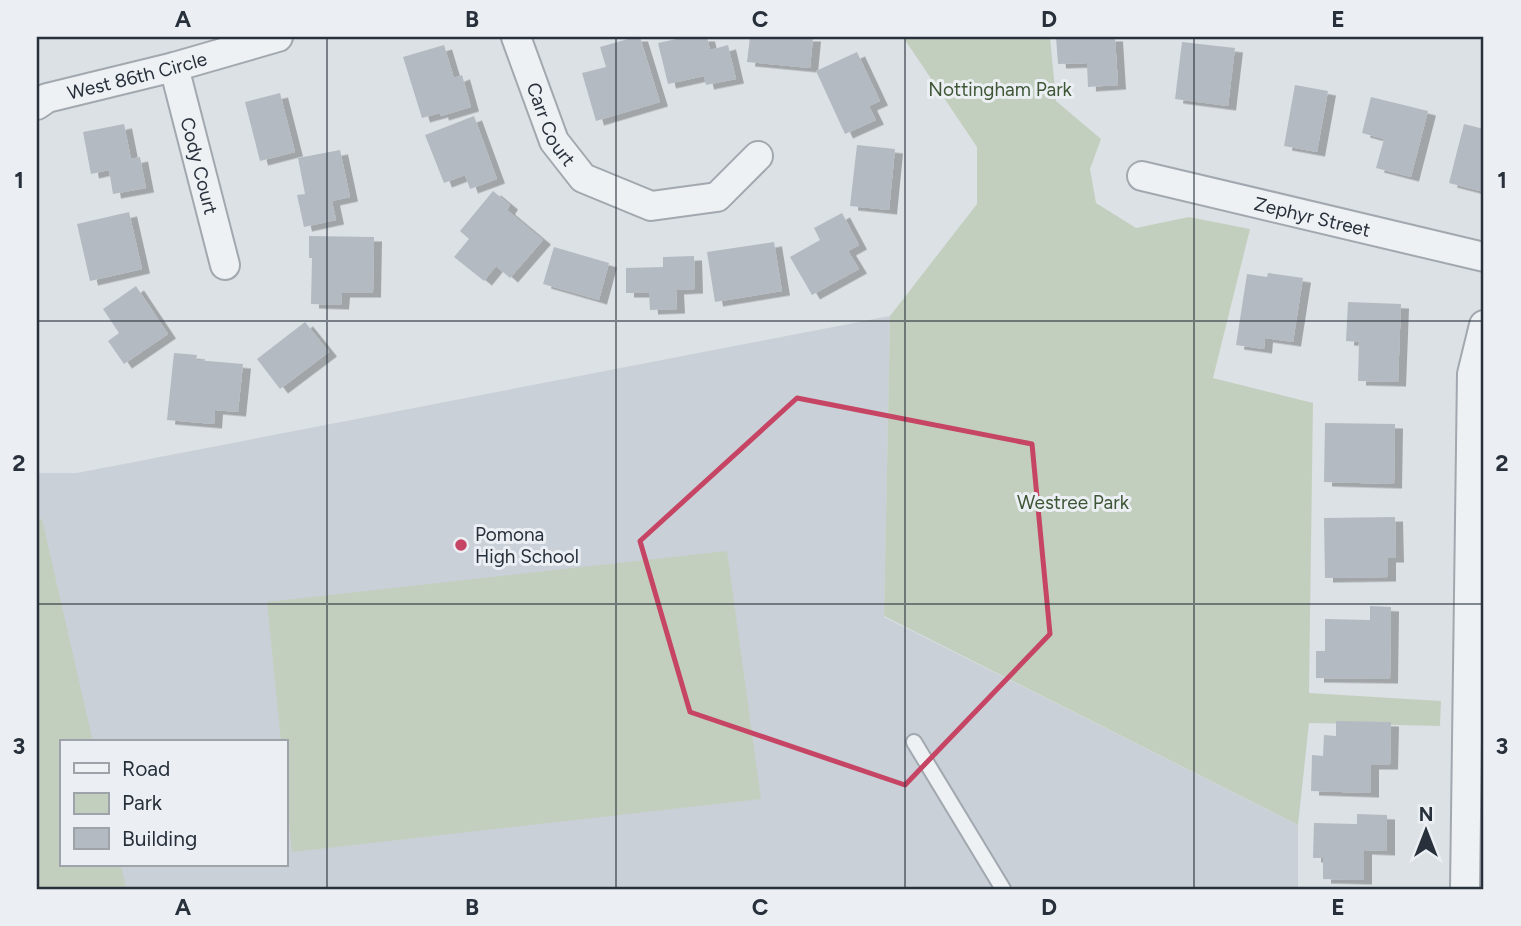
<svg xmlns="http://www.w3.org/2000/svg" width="1521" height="926" viewBox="0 0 1521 926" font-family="Figtree,sans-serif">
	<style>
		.built { fill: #cad0d7; fill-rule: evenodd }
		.green { fill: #c3cfbe }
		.building { fill: #b4bac2; filter: url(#shadow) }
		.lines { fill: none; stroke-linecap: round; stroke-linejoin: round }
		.lane-casing { stroke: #a2a8af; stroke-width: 18 }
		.street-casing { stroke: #a2a8af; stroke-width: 32 }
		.lane { stroke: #eef1f4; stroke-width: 14 }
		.street { stroke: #eef1f4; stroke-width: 28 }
		.marked { fill: none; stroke: #c64564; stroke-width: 5; stroke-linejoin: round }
		.grid { fill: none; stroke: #27303b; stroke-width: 2; stroke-opacity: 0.55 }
		.poi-dot { fill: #c64564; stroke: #ebeff3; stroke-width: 2.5 }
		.labels { text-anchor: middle; stroke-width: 6; stroke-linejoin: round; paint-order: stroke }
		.street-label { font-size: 19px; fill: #27303b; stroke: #ebeff3 }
		.park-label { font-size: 19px; fill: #3e5635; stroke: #ebeff3 }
		.poi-label { font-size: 19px; fill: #27303b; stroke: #ebeff3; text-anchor: start }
		.neatline { fill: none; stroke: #27303b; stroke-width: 2.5 }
		.grid-label { font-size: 23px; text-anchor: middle; font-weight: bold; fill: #27303b }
	</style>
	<defs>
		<filter id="shadow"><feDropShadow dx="8" dy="4.5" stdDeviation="0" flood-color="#0004"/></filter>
	</defs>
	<rect width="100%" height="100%" fill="#dce1e5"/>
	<path class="built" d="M890,316L884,617L1298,825V889H37V473H77ZM61,742H285V865H61Z"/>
	<g class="green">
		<path d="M903,37H1050L1056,101L1101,139L1090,169L1096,203L1136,228L1189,217L1250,229L1213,378L1313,403L1309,693L1441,701L1440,726L1309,723L1298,825L884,616L890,316L977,204V147Z"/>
		<path d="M42,519L93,742H61V865H121L126,889H37V520Z"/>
		<path d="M727,551L761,799L292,852L285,785V742H281L267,602Z"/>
	</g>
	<g class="building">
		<path d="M635,37H640L660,102L596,121L582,73L606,67L600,47Z"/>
		<path d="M686,37H707L710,50L728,45L736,79L706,85L704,76L668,84L658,43Z"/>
		<path d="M750,37H813L810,68L747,62Z"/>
		<path d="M1056,37H1115L1118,85L1088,87L1087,63L1058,64Z"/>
		<path d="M1182,42L1235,48L1228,106L1175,99Z"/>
		<path d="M444,45L454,78L462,75L471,107L441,116L440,113L422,118L403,57Z"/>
		<path d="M857,52L880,101L869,106L876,120L845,134L816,71Z"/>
		<path d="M1295,85L1328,91L1317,152L1284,146Z"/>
		<path d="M280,93L295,152L260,161L245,102Z"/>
		<path d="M1371,97L1428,111L1411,177L1376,168L1384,139L1362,133Z"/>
		<path d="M474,116L497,179L470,189L465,175L444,183L425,135Z"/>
		<path d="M124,124L131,159L140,157L146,188L113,194L109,170L91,174L83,132Z"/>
		<path d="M1464,124L1484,129V192L1449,183Z"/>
		<path d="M857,145L895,149L889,210L850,206Z"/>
		<path d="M340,150L350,197L332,201L336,220L304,227L297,195L305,194L298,158Z"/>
		<path d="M493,191L510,205L507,210L543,240L510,278L496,266L484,281L454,257L469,239L460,231Z"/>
		<path d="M129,212L142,269L90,281L77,224Z"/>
		<path d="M842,213L859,245L848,251L859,269L812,295L790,257L820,240L814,228Z"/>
		<path d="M309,236L374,237L373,293H342L341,305L311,304L312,258H309Z"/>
		<path d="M774,242L782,291L715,302L707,252Z"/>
		<path d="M554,247L609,263L599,300L543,284Z"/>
		<path d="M694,256L695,289L676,290L677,309L650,310L649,293H626V268L663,267V257Z"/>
		<path d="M1268,273L1303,278L1293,342L1265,338L1264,349L1236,345L1247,274L1267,277Z"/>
		<path d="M136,286L168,334L124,364L108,341L119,333L103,309Z"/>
		<path d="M1348,302L1401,304L1398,382L1358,381L1359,342L1346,341Z"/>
		<path d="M305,322L329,352L280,389L257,359Z"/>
		<path d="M174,353L197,355L196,360L243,364L238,412L215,410L214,424L167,420Z"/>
		<path d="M1325,423L1395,424L1394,484L1324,482Z"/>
		<path d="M1395,517L1396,558H1388V577L1325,578L1324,518Z"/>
		<path d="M1370,606L1391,607L1390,679L1316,678V651H1325V619L1370,620Z"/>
		<path d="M1336,721L1391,722L1390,765H1371V793L1311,791L1312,755L1323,756L1324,735L1336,736Z"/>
		<path d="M1357,814L1387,815V851L1364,850V880L1323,879V858H1313L1314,823L1357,824Z"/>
	</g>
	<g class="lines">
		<defs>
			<path id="lane" d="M914,742L1003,889"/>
			<g id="street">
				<path id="s1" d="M516,37L554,141L583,178L651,206L717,197L758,156"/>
				<path id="s2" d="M174,67L225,265"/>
				<path id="s3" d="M37,105L47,98L174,67L278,37"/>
				<path id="s4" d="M1142,176L1484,257"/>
				<path d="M1465,889L1472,374L1484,325"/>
			</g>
		</defs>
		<use href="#lane" class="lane-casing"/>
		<use href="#street" class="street-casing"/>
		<use href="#lane" class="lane"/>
		<use href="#street" class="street"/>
	</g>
	<path class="marked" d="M797,398L1032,444L1050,634L905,785L690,712L640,541Z"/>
	<path class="grid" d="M327,37V889M616,37V889M905,37V889M1194,37V889M37,321H1484M37,604H1484"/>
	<circle class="poi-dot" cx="461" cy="545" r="7"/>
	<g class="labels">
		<g class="street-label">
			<text dy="7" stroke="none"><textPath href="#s3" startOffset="105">West 86th Circle</textPath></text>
			<text dy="7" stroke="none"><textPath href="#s1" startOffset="94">Carr Court</textPath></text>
			<text dy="7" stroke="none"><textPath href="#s2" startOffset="102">Cody Court</textPath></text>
			<text dy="7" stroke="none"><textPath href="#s4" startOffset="175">Zephyr Street</textPath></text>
		</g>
		<g class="park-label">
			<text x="1000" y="96">Nottingham Park</text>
			<text x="1073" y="509">Westree Park</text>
		</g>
		<g class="poi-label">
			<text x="475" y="541">Pomona<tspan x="475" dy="22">High School</tspan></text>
		</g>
	</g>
	<rect width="1521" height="926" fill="none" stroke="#ebeff3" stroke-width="77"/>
	<rect x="60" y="740" width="228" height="126" fill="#ebeff3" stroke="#9da3a9" stroke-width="2"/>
	<rect x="74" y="763" width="35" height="10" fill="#eef1f4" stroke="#9da3a9" stroke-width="2"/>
	<text x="122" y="776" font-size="21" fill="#27303b">Road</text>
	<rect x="74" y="793" width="35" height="21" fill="#c3cfbe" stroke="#9da3a9" stroke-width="2"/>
	<text x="122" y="810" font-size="21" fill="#27303b">Park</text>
	<rect x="74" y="828" width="35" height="21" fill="#b4bac2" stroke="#9da3a9" stroke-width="2"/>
	<text x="122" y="846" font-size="21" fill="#27303b">Building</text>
	<g transform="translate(1426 831)" stroke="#ebeff3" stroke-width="5" paint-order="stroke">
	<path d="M0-5L12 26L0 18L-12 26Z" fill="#27303b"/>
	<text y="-10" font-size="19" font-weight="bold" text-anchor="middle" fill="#27303b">N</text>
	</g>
	<rect x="38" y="38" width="1444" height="850" class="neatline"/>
	<g class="grid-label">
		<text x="183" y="27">A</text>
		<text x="472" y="27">B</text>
		<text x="760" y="27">C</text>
		<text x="1049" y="27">D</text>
		<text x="1338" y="27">E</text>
		<text x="19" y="188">1</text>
		<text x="1502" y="188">1</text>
		<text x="19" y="471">2</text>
		<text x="1502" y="471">2</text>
		<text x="19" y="754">3</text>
		<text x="1502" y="754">3</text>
		<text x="183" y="915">A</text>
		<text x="472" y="915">B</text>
		<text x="760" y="915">C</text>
		<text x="1049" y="915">D</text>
		<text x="1338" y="915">E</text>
	</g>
</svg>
